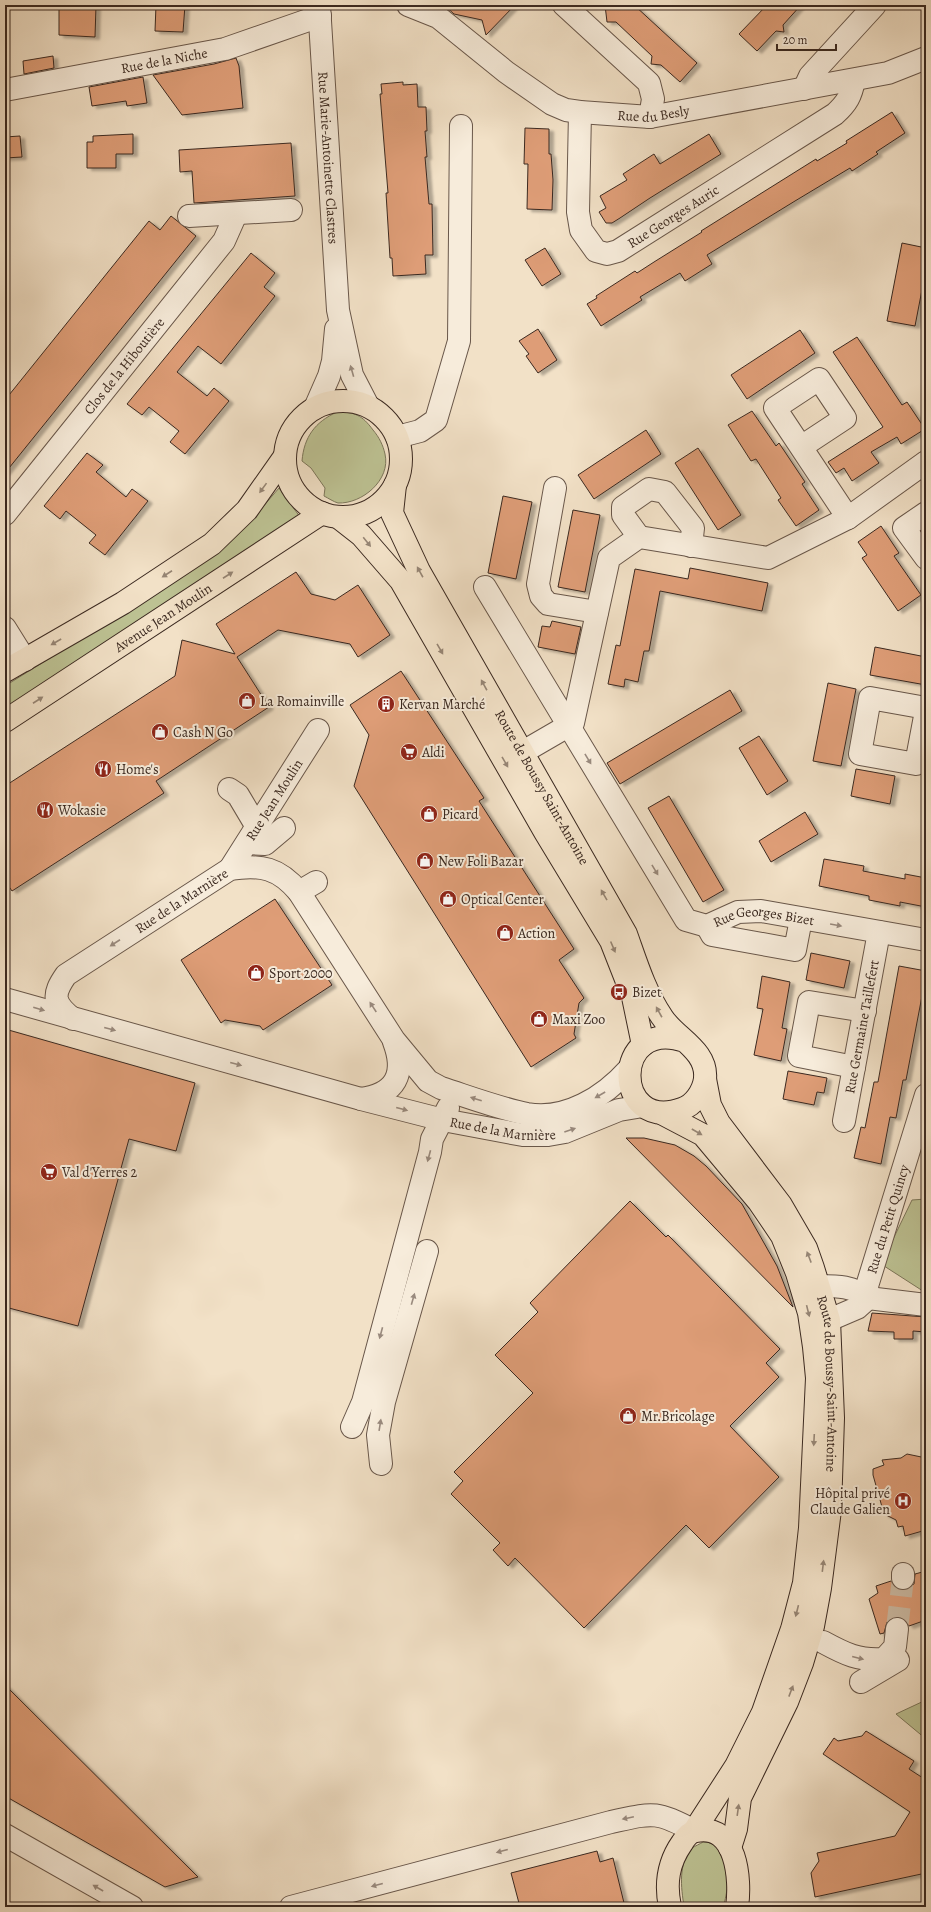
<svg xmlns="http://www.w3.org/2000/svg" width="931" height="1912" viewBox="0 0 931 1912" font-family="Alegreya,serif">
	<style>
		.green { fill: #bdc293; stroke: #7c765a }
		.building { fill: #de9d77; stroke: #3b2920; filter: url(#shadow) }
		.lines { fill: none; stroke-linecap: round; stroke-linejoin: round }
		.minor-tunnel { stroke: #cdbca6; stroke-width: 22; stroke-dasharray: 22 11; stroke-linecap: butt }
		.minor-casing { stroke: #69574a; stroke-width: 24 }
		.major-casing { stroke: #3b2920; stroke-width: 24 }
		.minor { stroke: #f7ecdb; stroke-width: 22 }
		.major { stroke: #f2e1c7; stroke-width: 22 }
		.oneway { fill: #998a7e }
		.oneway2 { fill: #968574 }
		.labels { text-anchor: middle; stroke-width: 4; stroke-linejoin: round; paint-order: stroke }
		.street-label { font-size: 14px; fill: #3b2920; stroke: #f7ecdb }
		.poi-label { font-size: 14px; fill: #3b2920; stroke: #f7ecdb; text-anchor: start }
	</style>
	<defs>
		<filter id="shadow"><feDropShadow dx="4.5" dy="2.5" stdDeviation="1" flood-color="#0004"/></filter>
	</defs>
	<rect width="100%" height="100%" fill="#f2e1c7"/>
	<filter id="stains"><feTurbulence type="fractalNoise" baseFrequency=".005" numOctaves="4"/><feColorMatrix values="0 0 0 0 .2 0 0 0 0 .09 0 0 0 0 .02 0 0 0 .5 -.17"/></filter>
	<radialGradient id="worn" r=".72"><stop offset=".6" stop-color="#630" stop-opacity="0"/><stop offset="1" stop-color="#630" stop-opacity=".3"/></radialGradient>
	<g class="green">
		<path d="M337,412C355,412 362,415 373,430C379,437 383,445 385,454C391,480 362,504 338,503C334,502 328,498 324,496L325,488L311,468L302,461C304,437 315,422 337,412Z"/>
		<path d="M279,488L300,517L5,710V686L173,581L255,516Z"/>
		<path d="M926,1199V1293L881,1264L912,1200Z"/>
		<path d="M926,1700V1739L896,1714Z"/>
		<path d="M703,1842C733,1842 730,1887 723,1907L684,1906C681,1888 678,1863 692,1848C695,1846 700,1844 703,1842Z"/>
	</g>
	<g class="building">
		<path d="M64,5L96,6L95,37L59,35V6Z"/>
		<path d="M156,5H185L183,32L155,31Z"/>
		<path d="M444,5H515L486,35L482,20L454,14Z"/>
		<path d="M605,5H634L697,63L680,82L661,65L651,64L652,56L616,22H607Z"/>
		<path d="M767,5H801L783,25L784,32L776,31L757,51L739,34Z"/>
		<path d="M53,56L54,68L24,74L23,61Z"/>
		<path d="M236,58L239,66L243,108L182,115L153,75L214,64Z"/>
		<path d="M143,77L147,103L127,106L126,101L92,106L89,87Z"/>
		<path d="M403,82V85L417,84L418,107H426L427,131H425L427,157H425L429,204H432L433,255H425L426,274L393,276L392,258H390L386,193H388L380,94H382L381,84Z"/>
		<path d="M892,112L905,133L876,152L878,154L852,171L850,168L795,201L707,255L712,264L685,281L680,273L640,297L642,300L601,326L587,304L597,298L596,296L635,271L637,273L654,262L702,232L701,231L816,159L817,161L847,143L846,141Z"/>
		<path d="M525,128L549,129V154H551L553,180L552,210L527,209L528,164H524Z"/>
		<path d="M133,134V154H116V168H87V142H93V136Z"/>
		<path d="M709,134L721,154L650,198L620,218L612,223H606L599,212L606,208L600,196L627,180L623,174L654,154L660,164Z"/>
		<path d="M20,136L22,157L5,158V137Z"/>
		<path d="M291,143L295,196L194,203L192,171L180,172L179,150Z"/>
		<path d="M171,216L196,236L5,473V400L149,221L160,230Z"/>
		<path d="M902,243L926,248V269L915,326L887,321Z"/>
		<path d="M545,248L561,274L542,286L525,260Z"/>
		<path d="M251,253L275,273L264,287L275,296L221,364L198,346L177,372L207,396L214,388L229,401L185,454L170,442L179,431L149,407L142,415L127,404Z"/>
		<path d="M538,329L557,360L538,373L526,356L529,354L519,341Z"/>
		<path d="M800,330L815,353L747,399L731,375Z"/>
		<path d="M857,337L902,405L907,402L925,429L901,444L897,437L871,452L879,463L852,481L844,468L836,473L828,462L883,427L833,352Z"/>
		<path d="M752,411L776,446L779,443L805,482L802,484L819,510L796,526L778,500L781,498L756,459L751,461L728,425Z"/>
		<path d="M646,430L661,454L594,499L578,475Z"/>
		<path d="M698,448L741,515L718,530L675,463Z"/>
		<path d="M87,453L103,465L96,472L126,497L132,489L148,501L105,555L89,543L96,535L66,511L60,519L44,506Z"/>
		<path d="M503,496L532,502L516,579L488,573Z"/>
		<path d="M573,510L600,515L585,592L558,587Z"/>
		<path d="M881,526L899,553L894,556L921,595L898,611L862,558L867,555L858,542Z"/>
		<path d="M690,568L768,583L762,611L660,591L649,651H644L638,682L625,679L624,687L608,684L616,645L620,646L635,569L688,579Z"/>
		<path d="M296,572L311,594L335,600L358,585L390,635L358,657L350,644L278,630L237,657L269,707L156,781L164,793L12,891L5,881V786L175,676L182,640L235,654L216,624Z"/>
		<path d="M552,621L581,627L575,654L538,647L542,626L550,627Z"/>
		<path d="M875,647L926,657V685L870,675Z"/>
		<path d="M401,671L484,798L479,801L574,949L559,960L584,998L579,1003L574,1034L576,1038L531,1067L354,786L369,735L350,705Z"/>
		<path d="M828,683L856,689L841,766L813,761Z"/>
		<path d="M730,690L742,711L620,784L607,763Z"/>
		<path d="M759,736L788,781L767,795L739,748Z"/>
		<path d="M856,769L895,776L890,804L851,796Z"/>
		<path d="M669,796L724,890L703,902L648,808Z"/>
		<path d="M805,812L818,834L771,862L759,841Z"/>
		<path d="M824,859L864,866L863,871L905,879V874L926,878V907L900,902V906L869,900V896L819,886Z"/>
		<path d="M275,899L332,985L263,1030L260,1026L225,1020L221,1023L181,960Z"/>
		<path d="M811,953L850,961L844,988L806,980Z"/>
		<path d="M899,966L926,971V975L906,1080H903L896,1118L890,1117L881,1164L854,1158L861,1127L865,1128L874,1082H878Z"/>
		<path d="M762,976L790,982L782,1028L787,1029L781,1061L754,1055L763,1009L757,1008Z"/>
		<path d="M5,1029L195,1083L176,1151L129,1139L78,1326L5,1307Z"/>
		<path d="M788,1071L827,1078L824,1093L817,1092L814,1105L783,1099Z"/>
		<path d="M626,1138H644L675,1145L694,1156L706,1166L742,1204L777,1266L793,1307Z"/>
		<path d="M630,1201L666,1237L668,1235L780,1349L766,1363L779,1377L730,1426L779,1477L709,1548L686,1525L584,1628L515,1558L508,1566L493,1550L500,1543L451,1494L463,1481L454,1472L533,1393L495,1355L538,1312L530,1303Z"/>
		<path d="M872,1313L926,1317V1332L913,1331V1339H894V1332L868,1331Z"/>
		<path d="M907,1454L926,1458V1530L905,1536L903,1526L898,1527L896,1520L884,1514L873,1475V1469L884,1465L882,1460L901,1458Z"/>
		<path d="M926,1571V1620L909,1626L904,1619L898,1617H892L887,1622L884,1633L880,1634L869,1599L878,1593L876,1586L891,1581L897,1589L903,1590L909,1589L914,1584L915,1574Z"/>
		<path d="M5,1685L198,1877L165,1887L5,1796Z"/>
		<path d="M866,1731L914,1761L909,1769L926,1780V1855H922L926,1873L815,1897L811,1873L819,1861L817,1853L895,1836L910,1812L823,1754L834,1738L838,1741L862,1736Z"/>
		<path d="M597,1851L600,1862L613,1858L625,1907H520L511,1873Z"/>
	</g>
	<g class="lines">
		<path class="minor-tunnel" d="M897,1629L903,1578"/>
		<defs>
			<g id="minor">
				<path id="s1" d="M319,5L338,310L352,375L368,406"/>
				<path id="s2" d="M408,5L438,17L506,72L552,104L566,110L580,112L650,117L888,73L926,58"/>
				<path d="M564,5L649,83L653,99L650,117"/>
				<path d="M804,89L810,76L875,5"/>
				<path id="s3" d="M5,90L225,49L320,16"/>
				<path id="s4" d="M580,112L578,212L581,230L596,251L607,254L618,251L835,114C847,103 851,96 854,80"/>
				<path d="M189,216L291,210"/>
				<path d="M315,408L329,376L333,361L336,329"/>
				<path d="M397,437L420,431L436,420L459,341L461,126"/>
				<path d="M801,447L845,418L819,379L775,408L848,518"/>
				<path d="M555,488L538,584L541,596L548,604L597,612"/>
				<path d="M926,513L904,528L926,558"/>
				<path id="s5" d="M5,514L224,241L236,214"/>
				<path d="M639,537L623,515V507L649,489L665,492L693,528L691,546"/>
				<path id="s6" d="M485,587L686,920L707,926L738,912L761,911L926,940"/>
				<path d="M5,628L25,660"/>
				<path d="M926,708L870,698L860,754L916,764L926,711"/>
				<path d="M523,752L573,723L609,558L639,537L768,558L848,518L926,462"/>
				<path d="M229,789L238,795L257,827"/>
				<path d="M247,843L265,844L284,828"/>
				<path id="s7" d="M230,869L318,730"/>
				<path d="M299,892L316,882"/>
				<path d="M707,926L712,935L795,950L801,919"/>
				<path id="s8" d="M5,999L361,1099L443,1120L523,1135H548L565,1132L619,1110L643,1106"/>
				<path id="s9" d="M73,1019C53,1003 52,995 66,975L230,869C261,864 279,868 299,892L394,1040L428,1081L441,1088C469,1097 498,1108 527,1114C566,1121 604,1097 629,1069"/>
				<path d="M854,1067L799,1056L809,1002L865,1011"/>
				<path d="M361,1099C396,1094 406,1074 394,1042"/>
				<path id="s10" d="M844,1121L879,932"/>
				<path d="M819,1286C838,1286 853,1286 868,1298"/>
				<path id="s11" d="M868,1298L867,1286L926,1095"/>
				<path d="M868,1298L926,1305"/>
				<path d="M829,1320L857,1308L868,1298"/>
				<path d="M352,1427L363,1402L430,1152L432,1139L448,1108"/>
				<path d="M381,1464L378,1435L384,1402L427,1251"/>
				<path d="M903,1578V1574"/>
				<path d="M823,1642C845,1654 859,1661 884,1659L895,1647L897,1629"/>
				<path d="M861,1682L898,1660"/>
				<path d="M5,1835L132,1907"/>
				<path d="M291,1907L611,1822C652,1813 656,1810 694,1831"/>
			</g>
			<g id="major">
				<circle cx="343" cy="459" r="58"/>
				<path id="s12" d="M395,485L392,513L419,571L626,934C636,962 645,992 662,1017C675,1038 708,1050 705,1079C703,1092 694,1105 682,1109C612,1134 611,1016 685,1041"/>
				<path d="M338,517L361,535L401,581L545,832L611,941L633,997L643,1045"/>
				<path d="M5,671L123,603L212,544L247,510L285,456"/>
				<path id="s13" d="M5,721L322,513"/>
				<path id="s14" d="M705,1079L710,1105L719,1123L781,1205L806,1248L813,1268L829,1320L833,1418L830,1510L820,1588L813,1626L802,1663L787,1702L740,1798L736,1829L730,1848"/>
				<path d="M663,1114L703,1135L759,1202L782,1236L797,1273L809,1313L814,1347L817,1378L810,1528L804,1583L792,1629L763,1712L736,1766L694,1831"/>
				<path d="M670,1907C665,1883 668,1863 682,1843C685,1838 690,1832 696,1831C737,1823 741,1880 737,1907"/>
			</g>
		</defs>
		<use href="#minor" class="minor-casing"/>
		<use href="#major" class="major-casing"/>
		<use href="#minor" class="minor"/>
		<use href="#major" class="major"/>
	</g>
	<defs><path id="oneway-solid" d="M-6-.8H1V-3.2L6.5 0L1 3.2V.8H-6Z"/></defs>
	<g class="oneway">
		<use href="#oneway-solid" transform="translate(352 371) rotate(-106)"/>
		<use href="#oneway-solid" transform="translate(588 759) rotate(59)"/>
		<use href="#oneway-solid" transform="translate(655 870) rotate(59)"/>
		<use href="#oneway-solid" transform="translate(836 925) rotate(10)"/>
		<use href="#oneway-solid" transform="translate(115 943) rotate(147)"/>
		<use href="#oneway-solid" transform="translate(373 1007) rotate(-123)"/>
		<use href="#oneway-solid" transform="translate(39 1009) rotate(16)"/>
		<use href="#oneway-solid" transform="translate(110 1029) rotate(15)"/>
		<use href="#oneway-solid" transform="translate(236 1064) rotate(15)"/>
		<use href="#oneway-solid" transform="translate(600 1095) rotate(150)"/>
		<use href="#oneway-solid" transform="translate(476 1099) rotate(-163)"/>
		<use href="#oneway-solid" transform="translate(402 1109) rotate(15)"/>
		<use href="#oneway-solid" transform="translate(570 1130) rotate(-19)"/>
		<use href="#oneway-solid" transform="translate(429 1156) rotate(105)"/>
		<use href="#oneway-solid" transform="translate(413 1299) rotate(-74)"/>
		<use href="#oneway-solid" transform="translate(381 1333) rotate(105)"/>
		<use href="#oneway-solid" transform="translate(380 1425) rotate(-81)"/>
		<use href="#oneway-solid" transform="translate(858 1658) rotate(14)"/>
		<use href="#oneway-solid" transform="translate(628 1818) rotate(168)"/>
		<use href="#oneway-solid" transform="translate(502 1851) rotate(165)"/>
		<use href="#oneway-solid" transform="translate(377 1885) rotate(165)"/>
		<use href="#oneway-solid" transform="translate(98 1888) rotate(-150)"/>
	</g>
	<g class="oneway2">
		<use href="#oneway-solid" transform="translate(263 488) rotate(126)"/>
		<use href="#oneway-solid" transform="translate(367 542) rotate(51)"/>
		<use href="#oneway-solid" transform="translate(420 572) rotate(-119)"/>
		<use href="#oneway-solid" transform="translate(167 574) rotate(147)"/>
		<use href="#oneway-solid" transform="translate(228 575) rotate(-33)"/>
		<use href="#oneway-solid" transform="translate(56 642) rotate(150)"/>
		<use href="#oneway-solid" transform="translate(440 649) rotate(60)"/>
		<use href="#oneway-solid" transform="translate(484 685) rotate(-119)"/>
		<use href="#oneway-solid" transform="translate(38 700) rotate(-33)"/>
		<use href="#oneway-solid" transform="translate(505 762) rotate(60)"/>
		<use href="#oneway-solid" transform="translate(604 895) rotate(-120)"/>
		<use href="#oneway-solid" transform="translate(613 947) rotate(67)"/>
		<use href="#oneway-solid" transform="translate(659 1012) rotate(-119)"/>
		<use href="#oneway-solid" transform="translate(697 1132) rotate(30)"/>
		<use href="#oneway-solid" transform="translate(809 1257) rotate(-111)"/>
		<use href="#oneway-solid" transform="translate(808 1311) rotate(76)"/>
		<use href="#oneway-solid" transform="translate(814 1440) rotate(93)"/>
		<use href="#oneway-solid" transform="translate(823 1566) rotate(-83)"/>
		<use href="#oneway-solid" transform="translate(797 1611) rotate(104)"/>
		<use href="#oneway-solid" transform="translate(791 1691) rotate(-69)"/>
		<use href="#oneway-solid" transform="translate(738 1810) rotate(-82)"/>
	</g>
	<defs>
		<symbol id="shop-disc" viewBox="-11 -11 22 22"><circle r="9.5" fill="#8f2418" stroke="#f7ecdb"/><path d="M-5-2.5h2.3a2.7 3.5 0 0 1 5.4 0H5L5.5 6h-11ZM-1.5-2.5h3a1.5 2.3 0 0 0-3 0Z" fill="#fff"/></symbol>
		<symbol id="building-disc" viewBox="-11 -11 22 22"><circle r="9.5" fill="#8f2418" stroke="#f7ecdb"/><path d="M-4-6H4V6H1V3H-1V6H-4ZM-2.5-4.3h1.7v1.8h-1.7ZM.8-4.3h1.7v1.8H.8ZM-2.5-1h1.7V.8h-1.7ZM.8-1h1.7V.8H.8Z" fill="#fff"/></symbol>
		<symbol id="supermarket-disc" viewBox="-11 -11 22 22"><circle r="9.5" fill="#8f2418" stroke="#f7ecdb"/><path d="M-6-5.5h2.5l.6 2H6L4.5 2H-2.5L-4.4-4H-6ZM-1.5 3.2a1.3 1.3 0 1 0 .1 0ZM3 3.2a1.3 1.3 0 1 0 .1 0Z" fill="#fff"/></symbol>
		<symbol id="restaurant-disc" viewBox="-11 -11 22 22"><circle r="9.5" fill="#8f2418" stroke="#f7ecdb"/><path d="M-5-6h1v4h1v-4h1v4h1v-4h1v5L-1.5 .5V6h-2V.5L-5-1ZM5-6V6H3V1.5H1.5Q1.5-4 5-6Z" fill="#fff"/></symbol>
		<symbol id="bus-disc" viewBox="-11 -11 22 22"><circle r="9.5" fill="#8f2418" stroke="#f7ecdb"/><path d="M-5-6H5V4H4V6H2V4H-2V6H-4V4H-5ZM-3.5-4V0h7V-4ZM-3.5 1.2v1.5H-2V1.2ZM2 1.2v1.5H3.5V1.2Z" fill="#fff"/></symbol>
		<symbol id="hospital-disc" viewBox="-11 -11 22 22"><circle r="9.5" fill="#8f2418" stroke="#f7ecdb"/><path d="M-5-5h3v3.5h4V-5h3V5h-3V1.5h-4V5h-3Z" fill="#fff"/></symbol>
	</defs>
	<g fill-rule="evenodd">
		<use href="#shop-disc" x="237" y="691" width="20" height="20"/>
		<use href="#building-disc" x="376" y="694" width="20" height="20"/>
		<use href="#shop-disc" x="150" y="722" width="20" height="20"/>
		<use href="#supermarket-disc" x="399" y="742" width="20" height="20"/>
		<use href="#restaurant-disc" x="93" y="759" width="20" height="20"/>
		<use href="#restaurant-disc" x="35" y="800" width="20" height="20"/>
		<use href="#shop-disc" x="419" y="804" width="20" height="20"/>
		<use href="#shop-disc" x="415" y="851" width="20" height="20"/>
		<use href="#shop-disc" x="438" y="889" width="20" height="20"/>
		<use href="#shop-disc" x="495" y="923" width="20" height="20"/>
		<use href="#shop-disc" x="246" y="963" width="20" height="20"/>
		<use href="#bus-disc" x="609" y="982" width="20" height="20"/>
		<use href="#shop-disc" x="529" y="1009" width="20" height="20"/>
		<use href="#supermarket-disc" x="39" y="1162" width="20" height="20"/>
		<use href="#shop-disc" x="618" y="1406" width="20" height="20"/>
		<use href="#hospital-disc" x="893" y="1491" width="20" height="20"/>
	</g>
	<g class="labels">
		<g class="street-label">
			<text dy="5" stroke="none"><textPath href="#s3" startOffset="162">Rue de la Niche</textPath></text>
			<text dy="5" stroke="none"><textPath href="#s2" startOffset="279">Rue du Besly</textPath></text>
			<text dy="5" stroke="none"><textPath href="#s1" startOffset="153">Rue Marie-Antoinette Clastres</textPath></text>
			<text dy="5" stroke="none"><textPath href="#s4" startOffset="232">Rue Georges Auric</textPath></text>
			<text dy="5" stroke="none"><textPath href="#s5" startOffset="190">Clos de la Hiboutière</textPath></text>
			<text dy="5" stroke="none"><textPath href="#s13" startOffset="189">Avenue Jean Moulin</textPath></text>
			<text dy="5" stroke="none"><textPath href="#s12" startOffset="341">Route de Boussy Saint-Antoine</textPath></text>
			<text dy="5" stroke="none"><textPath href="#s7" startOffset="82">Rue Jean Moulin</textPath></text>
			<text dy="5" stroke="none"><textPath href="#s9" startOffset="190">Rue de la Marnière</textPath></text>
			<text dy="5" stroke="none"><textPath href="#s6" startOffset="470">Rue Georges Bizet</textPath></text>
			<text dy="5" stroke="none"><textPath href="#s10" startOffset="96">Rue Germaine Taillefert</textPath></text>
			<text dy="5" stroke="none"><textPath href="#s8" startOffset="515">Rue de la Marnière</textPath></text>
			<text dy="5" stroke="none"><textPath href="#s11" startOffset="82">Rue du Petit Quincy</textPath></text>
			<text dy="5" stroke="none"><textPath href="#s14" startOffset="338">Route de Boussy-Saint-Antoine</textPath></text>
		</g>
		<g class="poi-label">
			<text x="260" y="706">La Romainville</text>
			<text x="399" y="709">Kervan Marché</text>
			<text x="173" y="737">Cash N Go</text>
			<text x="422" y="757">Aldi</text>
			<text x="116" y="774">Home's</text>
			<text x="58" y="815">Wokasie</text>
			<text x="442" y="819">Picard</text>
			<text x="438" y="866">New Foli Bazar</text>
			<text x="461" y="904">Optical Center</text>
			<text x="518" y="938">Action</text>
			<text x="269" y="978">Sport 2000</text>
			<text x="632" y="997">Bizet</text>
			<text x="552" y="1024">Maxi Zoo</text>
			<text x="62" y="1177">Val d'Yerres 2</text>
			<text x="641" y="1421">Mr.Bricolage</text>
			<text x="890" y="1498" text-anchor="end">Hôpital privé<tspan x="890" dy="16">Claude Galien</tspan></text>
		</g>
	</g>
	<rect width="931" height="1912" fill="none" stroke="#f2e1c7" stroke-width="20"/>
	<rect x="6" y="6" width="919" height="1900" fill="none" stroke="#3b2920" stroke-width="2"/>
	<rect x="10" y="10" width="911" height="1892" fill="none" stroke="#3b2920"/>
	<path d="M777 44v6h59v-6" fill="none" stroke="#3b2920" stroke-width="2"/>
	<text x="783" y="44" font-size="12" fill="#3b2920" stroke="#f7ecdb" stroke-width="3" paint-order="stroke">20 m</text>
	<rect width="100%" height="100%" filter="url(#stains)"/>
	<rect width="100%" height="100%" fill="url(#worn)"/>
</svg>
